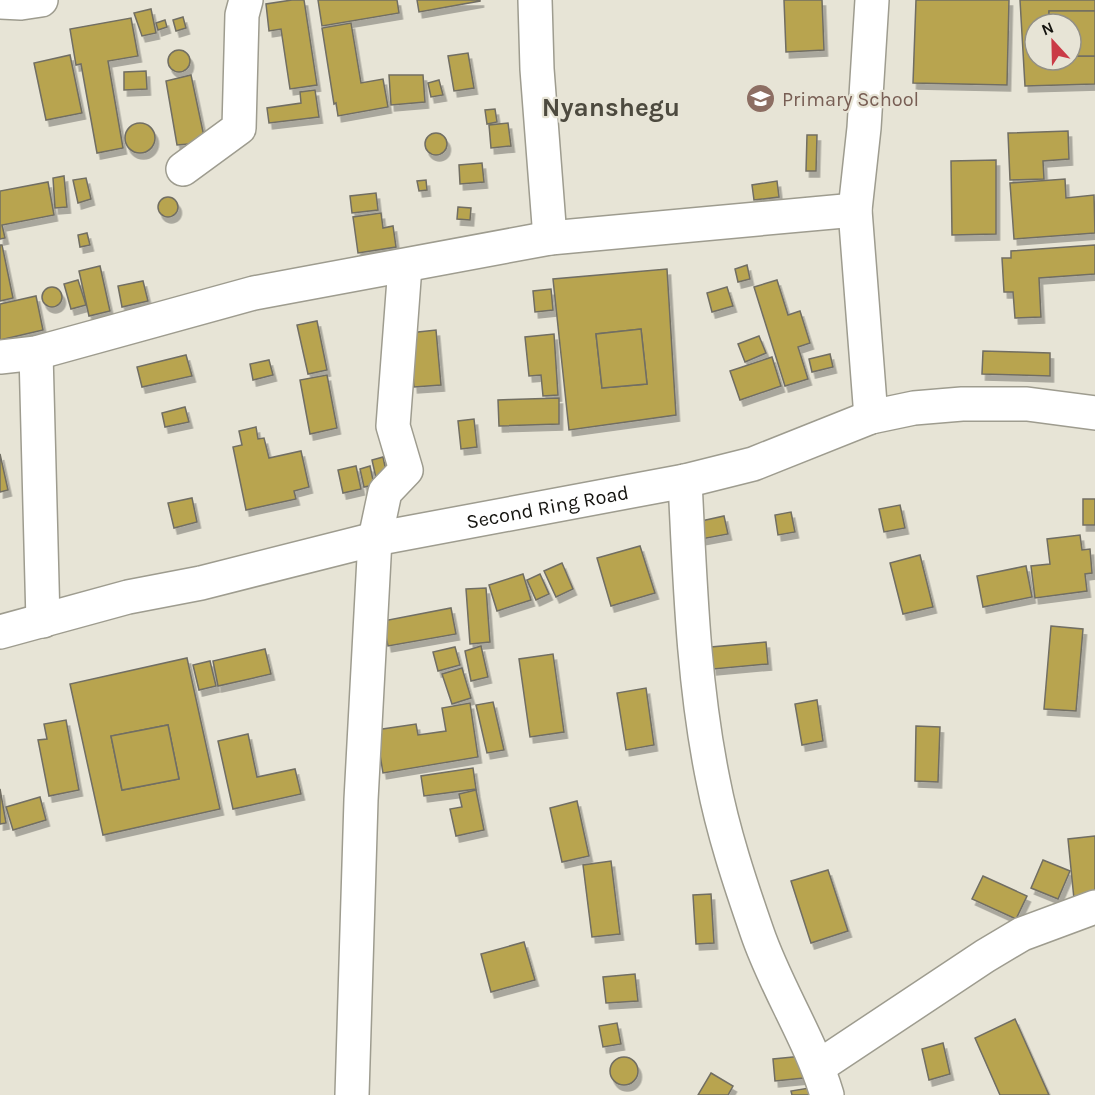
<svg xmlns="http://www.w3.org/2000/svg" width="1095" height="1095" viewBox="0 0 1095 1095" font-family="Karla,sans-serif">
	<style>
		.building { fill: #b8a44f; stroke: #716e63; stroke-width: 1.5; fill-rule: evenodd; filter: url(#shadow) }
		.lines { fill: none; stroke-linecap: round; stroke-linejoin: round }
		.minor-casing { stroke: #9e9c8f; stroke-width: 36 }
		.minor { stroke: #fff; stroke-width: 33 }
		.labels { text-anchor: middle; stroke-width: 4.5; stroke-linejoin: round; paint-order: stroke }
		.education-label { font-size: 20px; fill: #785e54; stroke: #e7e4d6; text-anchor: start }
		.street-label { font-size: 20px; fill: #14130f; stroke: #e7e4d6 }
		.district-label { font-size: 26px; font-weight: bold; fill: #4d4a3f; stroke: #e7e4d6 }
	</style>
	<defs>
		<filter id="shadow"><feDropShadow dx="3.5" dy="6" stdDeviation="0" flood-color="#0004"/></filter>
	</defs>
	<rect width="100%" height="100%" fill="#e7e4d6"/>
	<g class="building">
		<path d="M292,0H304L317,85L290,89L281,29L269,31L266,4Z"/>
		<path d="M318,0H397L399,13L322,26Z"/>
		<path d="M417,0H480V1L419,12Z"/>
		<path d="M784,0H822L824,50L786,52Z"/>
		<path d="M916,0H1009L1007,85L913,83Z"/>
		<path d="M1020,0H1095V11H1049V24H1035V60H1071V56H1095V84L1025,86Z"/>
		<path d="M151,9L156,33L142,36L134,13Z"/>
		<path d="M1049,11H1095V56H1071V24H1049Z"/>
		<path d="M183,17L186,28L176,31L173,20Z"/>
		<path d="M131,18L138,56L108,61L123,148L97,153L81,64L76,65L70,29Z"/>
		<path d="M165,20L167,27L158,30L156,23Z"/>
		<path d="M351,23L361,83L383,79L388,107L338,116L336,103L334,104L322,28Z"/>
		<circle cx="179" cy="61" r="11"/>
		<path d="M468,53L474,88L454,91L448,56Z"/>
		<path d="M70,55L82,113L46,120L34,63Z"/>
		<path d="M146,71L147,89L124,90V72Z"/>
		<path d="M191,75L206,146L188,149V144L177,145L166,81Z"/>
		<path d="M389,75H423L425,102L391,105Z"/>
		<path d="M439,80L443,95L431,97L428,83Z"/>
		<path d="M315,90L319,117L269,123L267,108L301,103L300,92Z"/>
		<path d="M495,109L497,122L487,124L485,110Z"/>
		<circle cx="140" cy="138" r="15"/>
		<path d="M508,123L511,146L491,148L489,125Z"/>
		<path d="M1068,131L1069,159L1043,161L1044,179L1010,180L1008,133Z"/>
		<circle cx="436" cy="144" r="11"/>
		<path d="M807,135H817L816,171H806Z"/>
		<path d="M996,160V234L952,235L951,161Z"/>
		<path d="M482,163L484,182L460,184L459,165Z"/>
		<path d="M64,176L67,207L55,208L53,178Z"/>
		<path d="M86,178L91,199L78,203L73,180Z"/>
		<path d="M1065,179L1066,198L1094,195L1095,233L1014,239L1010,183Z"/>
		<path d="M426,180L427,190L419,191L417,181Z"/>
		<path d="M777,181L779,197L754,200L752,185Z"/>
		<path d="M48,182L54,215L2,225L5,238L0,239V191Z"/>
		<path d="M376,193L378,210L352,213L350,196Z"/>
		<circle cx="168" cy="207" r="10"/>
		<path d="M458,207L471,208L470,220L457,219Z"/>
		<path d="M381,213L383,228L393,226L396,247L358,253L353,217Z"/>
		<path d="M87,233L90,245L80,247L78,235Z"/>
		<path d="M0,245H2L13,298L0,301Z"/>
		<path d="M1095,245V274L1039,278L1041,317L1015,318L1013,292H1004L1002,258H1011V251Z"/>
		<path d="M747,265L750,279L738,282L735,269Z"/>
		<path d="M100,266L110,311L89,316L79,271Z"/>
		<path d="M667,269L676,415L569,430L553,279ZM641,329L647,384L602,388L596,334Z"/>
		<path d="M78,280L86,305L71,309L64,284Z"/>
		<path d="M777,280L788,315L800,311L810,343L798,347L808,379L785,386L754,287Z"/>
		<path d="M143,281L148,301L122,307L118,286Z"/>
		<circle cx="52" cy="297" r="10"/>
		<path d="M727,287L733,306L712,312L707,293Z"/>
		<path d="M551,289L553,310L535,312L533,291Z"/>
		<path d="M36,296L43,330L0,340V304Z"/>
		<path d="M317,321L327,370L308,374L297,325Z"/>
		<path d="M641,329L647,384L602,388L596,334Z"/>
		<path d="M436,330L441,385L414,387L409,333Z"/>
		<path d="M554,334L558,395L543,396L541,375L529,376L525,337Z"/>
		<path d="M759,336L766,353L745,362L738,344Z"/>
		<path d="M983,351L1050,353V376L982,374Z"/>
		<path d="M830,354L833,367L812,372L809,359Z"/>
		<path d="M186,355L192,376L142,387L137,367Z"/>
		<path d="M772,357L781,386L740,400L730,371Z"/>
		<path d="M269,360L273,375L253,380L250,364Z"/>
		<path d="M327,375L337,428L310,434L300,380Z"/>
		<path d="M559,398V424L499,426L498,400Z"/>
		<path d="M185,407L189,422L165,427L162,413Z"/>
		<path d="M474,419L477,447L461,449L458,421Z"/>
		<path d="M256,427L258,439L264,438L269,458L301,451L309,487L294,491L296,499L246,510L233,447L242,445L239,431Z"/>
		<path d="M0,454L8,490L0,492Z"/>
		<path d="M383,457L387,476L376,478L372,460Z"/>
		<path d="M356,466L361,489L343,493L338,470Z"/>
		<path d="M370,466L374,485L364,487L360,469Z"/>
		<path d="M192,498L197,522L174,528L168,503Z"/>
		<rect x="1083" y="499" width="12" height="26"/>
		<path d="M900,505L905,528L884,532L879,509Z"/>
		<path d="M791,512L795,532L778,535L775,515Z"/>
		<path d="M724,516L728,534L696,540L692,523Z"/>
		<path d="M1080,535L1082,550L1090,549L1092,573L1085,574L1087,591L1035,598L1031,566L1050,564L1047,539Z"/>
		<path d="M640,546L655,593L611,606L597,558Z"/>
		<path d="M920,555L933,607L903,614L890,563Z"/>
		<path d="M562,563L573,589L556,597L544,571Z"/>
		<path d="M1026,566L1032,597L983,607L977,576Z"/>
		<path d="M523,574L531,600L497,611L489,585Z"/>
		<path d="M540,574L549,594L536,600L527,580Z"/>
		<path d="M486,588L490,642L470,644L466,589Z"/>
		<path d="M451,608L456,634L388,646L383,621Z"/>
		<path d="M1051,626L1083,629L1076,711L1044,709Z"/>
		<path d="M766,642L768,664L713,669L711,647Z"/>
		<path d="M481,646L488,677L471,681L465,651Z"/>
		<path d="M455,647L460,665L438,671L433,652Z"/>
		<path d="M265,649L271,674L218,686L213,661Z"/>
		<path d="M553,654L564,732L530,737L519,659Z"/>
		<path d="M187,658L220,809L103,835L70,684ZM168,725L179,779L122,790L111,736Z"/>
		<path d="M210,661L216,686L199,690L193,665Z"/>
		<path d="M462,668L471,698L452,704L442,674Z"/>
		<path d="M646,688L654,745L626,750L617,693Z"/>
		<path d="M817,700L823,741L802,745L795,704Z"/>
		<path d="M493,702L504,750L487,753L476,705Z"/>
		<path d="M470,703L478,757L383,773L376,730L416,724L418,735L446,731L442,708Z"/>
		<path d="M66,720L79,790L49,796L38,740L47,739L44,724Z"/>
		<path d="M168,725L179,779L122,790L111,736Z"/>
		<path d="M916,726L940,727L938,782L915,781Z"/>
		<path d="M248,734L257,777L295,769L301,794L233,809L218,741Z"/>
		<path d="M473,768L476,789L424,796L421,776Z"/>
		<path d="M0,789L6,823L0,824Z"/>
		<path d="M476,790L484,830L456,836L450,809L462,807L459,794Z"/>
		<path d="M40,797L46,820L13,830L6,807Z"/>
		<path d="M577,801L589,856L562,862L550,808Z"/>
		<path d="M1095,836V897L1074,899L1068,839Z"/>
		<path d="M1043,860L1070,871L1058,899L1031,888Z"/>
		<path d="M611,861L620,934L592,937L583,865Z"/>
		<path d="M828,870L848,931L811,943L791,881Z"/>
		<path d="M983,876L1027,896L1016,919L972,899Z"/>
		<path d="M711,894L714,943L696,944L693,895Z"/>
		<path d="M524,942L535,980L491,992L481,954Z"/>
		<path d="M635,974L638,1001L606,1003L603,977Z"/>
		<path d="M1015,1019L1049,1095H1000L975,1038Z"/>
		<path d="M617,1023L621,1044L603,1047L599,1026Z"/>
		<path d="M943,1043L950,1074L929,1080L922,1049Z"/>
		<path d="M803,1056L804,1078L775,1081L773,1059Z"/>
		<circle cx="624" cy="1071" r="14"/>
		<path d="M711,1073L733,1086L728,1095H698Z"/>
		<path d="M809,1088L810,1095H792L791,1091Z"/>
	</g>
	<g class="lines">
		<defs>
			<g id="minor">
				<path d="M535,0L537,69L550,238"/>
				<path d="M0,2L21,3L41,0"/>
				<path d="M183,169L239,128L242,15L246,0"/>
				<path d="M36,353L43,621"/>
				<path d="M0,357L36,353L254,293L550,238L855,210"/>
				<path d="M871,417L855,210L864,128L872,0"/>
				<path d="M685,481C690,581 693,682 713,780C723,832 740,883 757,932C776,988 810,1038 827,1095"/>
				<path id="s1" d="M0,632L128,597L201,583L375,539L685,481L753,464L871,417L914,408L962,404H1027L1095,413"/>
				<path d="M818,1067L985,956L1022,934L1095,907"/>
				<path d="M352,1095L361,800L375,539L385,492L406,470L393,426L405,266"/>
			</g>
		</defs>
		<use href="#minor" class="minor-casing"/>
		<use href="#minor" class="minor"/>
	</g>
	<defs>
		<symbol id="school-disc" viewBox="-11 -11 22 22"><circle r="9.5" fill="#8d6e63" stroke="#e7e4d6"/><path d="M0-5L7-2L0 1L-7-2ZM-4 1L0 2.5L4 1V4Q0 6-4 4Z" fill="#fff"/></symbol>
	</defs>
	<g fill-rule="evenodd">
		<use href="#school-disc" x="744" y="82" width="33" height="33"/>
	</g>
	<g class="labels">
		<g class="education-label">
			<text x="782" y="106">Primary School</text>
		</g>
		<g class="street-label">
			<text dy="7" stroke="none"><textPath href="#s1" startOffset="562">Second Ring Road</textPath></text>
		</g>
		<g class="district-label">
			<text x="611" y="116">Nyanshegu</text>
		</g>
	</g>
	<g transform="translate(1053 42) rotate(338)"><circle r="28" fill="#e7e4d6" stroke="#939086" stroke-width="1.5"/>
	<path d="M0-4.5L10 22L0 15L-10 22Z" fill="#ca3a46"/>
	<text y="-9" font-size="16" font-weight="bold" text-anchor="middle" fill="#14130f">N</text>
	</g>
</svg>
